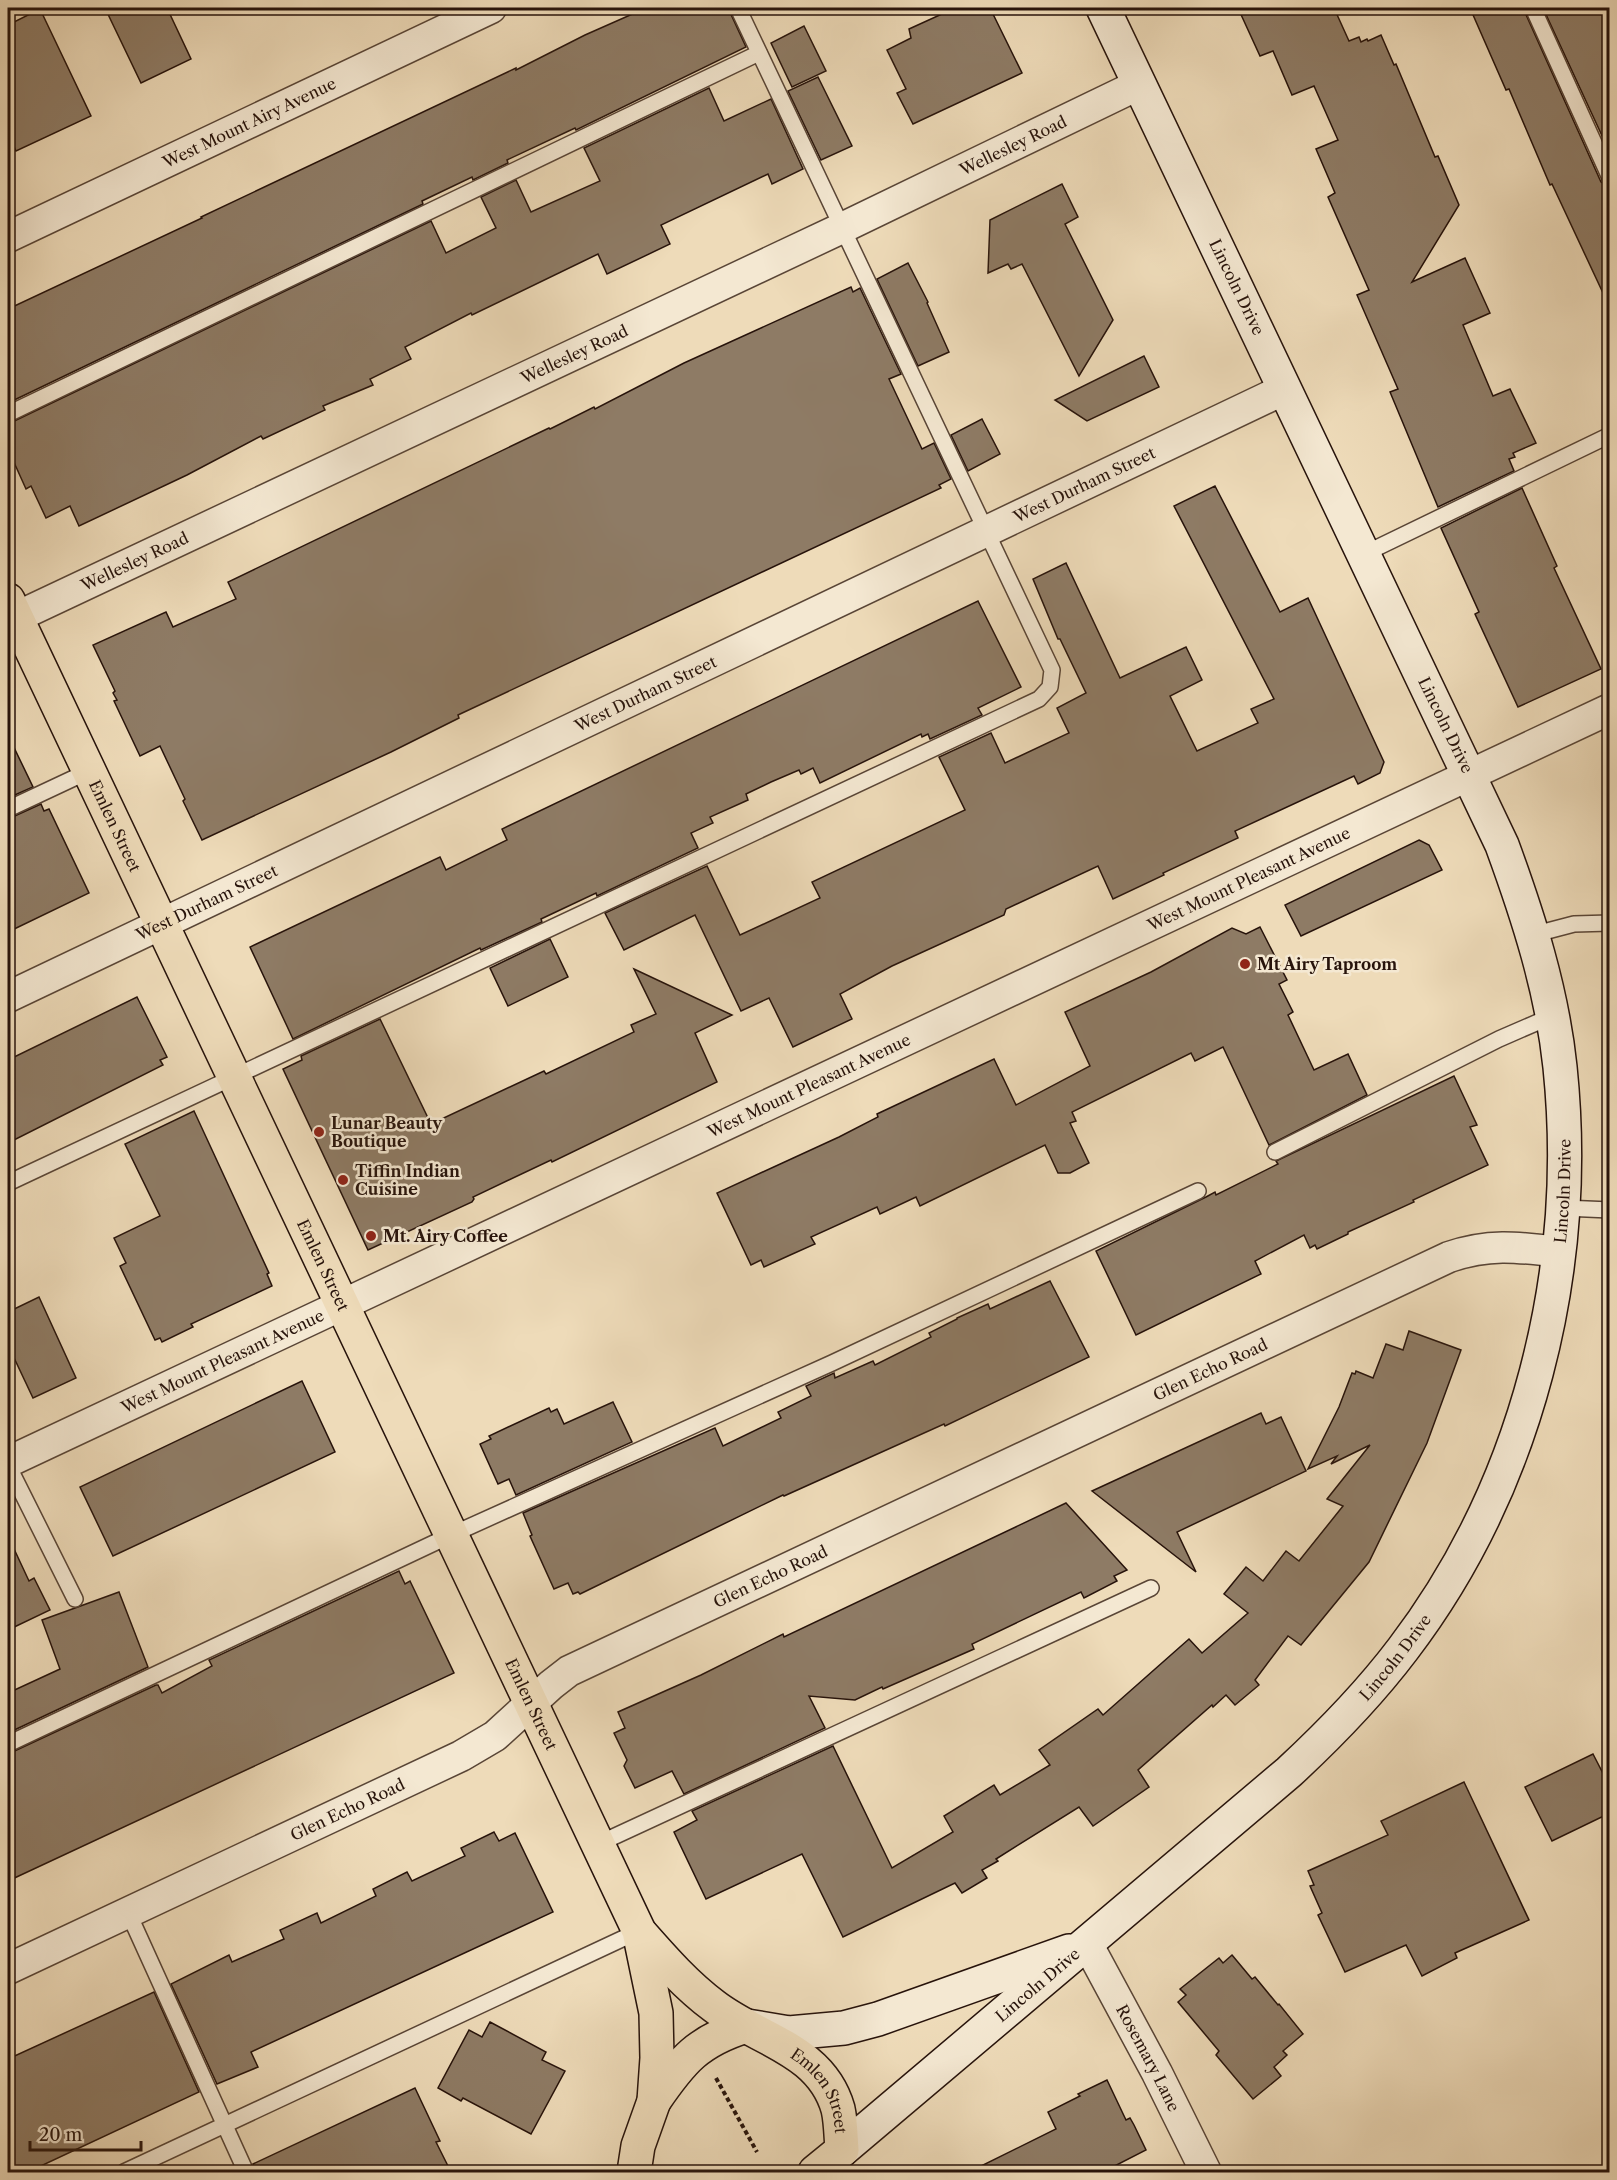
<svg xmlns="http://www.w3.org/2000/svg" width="1617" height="2180" viewBox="0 0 1617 2180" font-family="'Libre Caslon Text',serif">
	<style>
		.building { fill: #8e7b65; stroke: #27130b; stroke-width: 1.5 }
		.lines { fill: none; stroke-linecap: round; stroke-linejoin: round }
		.lane-casing { stroke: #594536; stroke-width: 18 }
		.street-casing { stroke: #594536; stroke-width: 33 }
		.secondary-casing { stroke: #27130b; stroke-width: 36 }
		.primary-casing { stroke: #27130b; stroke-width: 36 }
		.path { stroke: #27130b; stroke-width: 4; stroke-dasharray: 4.5 3; stroke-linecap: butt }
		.lane { stroke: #f4e8d2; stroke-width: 15 }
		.street { stroke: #f4e8d2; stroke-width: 30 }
		.secondary { stroke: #f4e8d2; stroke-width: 33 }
		.primary { stroke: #eedbb9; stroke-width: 33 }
		.poi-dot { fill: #8f2418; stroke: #f4e8d2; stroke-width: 2 }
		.labels { text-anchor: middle; stroke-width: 5; stroke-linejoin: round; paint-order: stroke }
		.street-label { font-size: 16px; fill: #27130b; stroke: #f4e8d2 }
		.poi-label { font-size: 16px; font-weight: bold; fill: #27130b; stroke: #f4e8d2; text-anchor: start }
	</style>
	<rect width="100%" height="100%" fill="#eedbb9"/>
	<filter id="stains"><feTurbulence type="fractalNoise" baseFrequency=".00333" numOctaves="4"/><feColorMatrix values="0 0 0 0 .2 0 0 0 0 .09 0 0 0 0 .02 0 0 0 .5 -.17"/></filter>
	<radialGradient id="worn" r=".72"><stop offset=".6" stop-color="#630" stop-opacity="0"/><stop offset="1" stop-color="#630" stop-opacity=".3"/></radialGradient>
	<g class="building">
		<path d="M105,8H167L191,59L141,83Z"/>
		<path d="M646,8H728L746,47L576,130L575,128L507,160L508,163L473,180L472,177L422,201L423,204L8,403V309L202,218L201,217L516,68V70L585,35Z"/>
		<path d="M955,8H990L1022,73L913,124L897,93L906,89L887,50L911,38L909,29Z"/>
		<path d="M1238,8H1334L1349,41L1359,37L1361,42L1367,39L1368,41L1381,35L1394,65L1396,64L1435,157L1438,156L1459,205L1412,282L1465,258L1490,313L1463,325L1493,396L1510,389L1536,443L1513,453L1515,457L1509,459L1514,471L1438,507L1390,392L1398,389L1357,295L1369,290L1328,197L1335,193L1316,149L1338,140L1314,86L1292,95L1273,51L1260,56Z"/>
		<path d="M1470,8H1523L1601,182L1610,188V308L1552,184L1550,185L1509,89L1506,90Z"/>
		<path d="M1543,8H1610V153Z"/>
		<path d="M40,9L91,116L16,151L8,134V25Z"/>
		<path d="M804,26L826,71L792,87L771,43Z"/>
		<path d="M818,77L852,146L821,160L788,91Z"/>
		<path d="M709,88L724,121L771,99L803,169L772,184L768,174L661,225L670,244L607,274L598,254L472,315L471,313L405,347L411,359L370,379L373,385L323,406L325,410L263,439L261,436L187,475L79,526L70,506L46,518L31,486L26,489L8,449V424L431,221L446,253L496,228L481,197L516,180L531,212L600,181L584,148Z"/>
		<path d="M1062,184L1078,217L1065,224L1113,320L1079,376L1022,264L1011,269L1008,264L988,273L990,220Z"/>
		<path d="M908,263L928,302L927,303L949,352L918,366L877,279Z"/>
		<path d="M851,287L853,292L860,288L901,374L889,379L922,449L934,443L951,479L939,485L941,488L458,715L459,718L391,752L202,840L183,801L185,799L160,746L140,756L114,701L117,700L113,693L115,691L93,645L166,612L173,627L236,599L228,582L549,428L550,429L594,407L595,409L684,363Z"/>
		<path d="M1144,356L1159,387L1087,421L1055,400Z"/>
		<path d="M982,419L1000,454L968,471L951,435Z"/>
		<path d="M1215,486L1280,612L1308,598L1384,762L1380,773L1358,784L1354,776L1235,831L1238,838L1163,873L1164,875L1113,899L1098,866L1006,909L1004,915L892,966L840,994L852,1019L793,1047L769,998L741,1011L695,915L624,950L605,913L707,866L740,935L820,898L812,882L965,810L939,757L991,733L1005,763L1069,733L1057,708L1086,693L1060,639H1058L1033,579L1066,563L1120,678L1186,647L1202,680L1170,696L1197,751L1258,723L1251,709L1274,699L1174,506Z"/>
		<path d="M1522,488L1557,566L1554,568L1601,669L1518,707L1475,614L1479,612L1441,528Z"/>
		<path d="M978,601L1021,687L978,708L982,715L930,739L928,734L922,737L921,734L820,783L813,768L801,774L799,770L771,782L746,794L748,800L710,817L713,823L691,833L698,848L597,896L596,893L541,919L542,922L481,950L480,948L293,1039L250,947L440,857L446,870L507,840L502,829Z"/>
		<path d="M8,735L33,787L8,798Z"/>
		<path d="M41,804L44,811L49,809L89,893L8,932V819Z"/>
		<path d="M1419,840L1429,845L1442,870L1301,936L1285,905Z"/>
		<path d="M1260,927L1287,980L1279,984L1293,1012L1288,1015L1314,1070L1348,1054L1367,1095L1269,1145L1223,1047L1195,1061L1191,1053L1072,1112L1076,1121L1070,1123L1089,1163L1070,1173H1058L1045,1145L920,1206L916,1197L880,1214L877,1207L811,1237L815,1244L788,1256L764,1267L761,1260L751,1265L717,1193L839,1137L878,1117L877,1114L994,1059L1016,1105L1090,1066L1065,1012L1151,972L1232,928L1246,934Z"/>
		<path d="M550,939L568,977L508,1006L490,968Z"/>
		<path d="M634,969L732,1015L695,1033L717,1082L552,1162L551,1160L473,1197L474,1199L472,1202L368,1250L283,1069L302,1060L301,1056L380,1019L431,1124L544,1071L546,1074L634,1032L631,1025L656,1014Z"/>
		<path d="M137,997L167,1057L160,1060L163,1065L8,1143V1060Z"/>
		<path d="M1454,1076L1477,1125L1470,1127L1488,1165L1413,1200L1414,1202L1348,1232V1234L1317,1249L1315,1245L1310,1248L1304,1235L1255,1261L1261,1274L1136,1335L1096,1251L1206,1197L1215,1192L1216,1195L1278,1164L1276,1161Z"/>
		<path d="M194,1111L269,1273L267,1274L272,1286L191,1324L193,1327L162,1342L160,1338L155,1340L120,1266L126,1263L114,1238L160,1216L125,1144Z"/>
		<path d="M1050,1281L1089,1357L945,1426L944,1424L784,1496L783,1495L580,1594L578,1592L573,1594L568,1583L554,1589L530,1536L532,1535L523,1513L715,1428L723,1446L781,1418L778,1412L811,1396L806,1386L834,1373L835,1378L873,1361L875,1365L931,1337L929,1333L957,1319V1318L988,1304L990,1309Z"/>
		<path d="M39,1297L76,1378L33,1398L8,1345V1312Z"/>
		<path d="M1409,1331L1461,1350L1427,1443L1369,1562L1301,1645L1288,1636L1255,1680L1259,1685L1235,1705L1226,1695L1213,1707L1212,1705L1138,1770L1149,1787L1093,1826L1079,1807L996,1859L998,1861L982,1870L987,1878L962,1893L955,1883L843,1937L802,1854L706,1899L674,1832L697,1820L692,1811L833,1746L892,1868L953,1832L944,1816L994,1785L1000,1795L1050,1765L1039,1750L1098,1709L1103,1715L1189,1639L1202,1653L1248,1613L1224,1594L1246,1567L1263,1581L1286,1551L1299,1561L1343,1506L1327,1499L1370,1445L1331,1464L1337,1456L1308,1469L1339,1407L1352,1373L1355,1374L1356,1371L1373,1378L1386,1344L1403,1350Z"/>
		<path d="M302,1381L335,1452L113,1556L80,1487Z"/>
		<path d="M613,1402L632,1442L516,1495L509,1479L498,1484L480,1444L491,1439L489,1436L549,1408L551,1412L557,1409L564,1424Z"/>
		<path d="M1261,1413L1266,1424L1281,1417L1306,1471L1177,1532L1196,1572L1092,1491Z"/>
		<path d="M1066,1503L1127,1570L1114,1576L1117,1581L1084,1598L1081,1592L972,1644L974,1649L883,1689L882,1687L855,1700L809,1696L825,1728L684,1794L672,1771L635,1788L624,1766L627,1760L614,1733L625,1728L618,1712L701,1675L783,1634L784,1637Z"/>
		<path d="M8,1536L29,1581L34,1578L50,1610L8,1630Z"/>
		<path d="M399,1571L405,1584L410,1581L454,1673L8,1881V1754L156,1685H158L162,1693L212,1666L209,1660Z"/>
		<path d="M119,1592L148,1667L8,1733V1693L60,1669L42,1620Z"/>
		<path d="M1593,1754L1610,1787V1813L1552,1841L1525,1787Z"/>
		<path d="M1464,1782L1529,1920L1455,1953L1457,1958L1422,1976L1406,1945L1345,1972L1318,1915L1322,1913L1310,1886L1314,1885L1308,1871L1388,1835L1381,1821Z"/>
		<path d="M494,1832L499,1841L515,1833L553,1912L251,2052L258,2067L217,2084L171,1984L229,1955L232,1962L284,1939L280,1930L317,1913L321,1923L376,1896L373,1889L407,1872L412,1881L465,1856L461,1848Z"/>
		<path d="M1232,1955L1252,1979L1255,1977L1278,2005L1279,2004L1303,2034L1283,2051L1287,2055L1274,2067L1281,2076L1253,2099L1216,2055L1219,2051L1178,2002L1186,1995L1180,1989L1219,1958L1223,1963Z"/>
		<path d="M154,1992L199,2092L28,2172H8V2059Z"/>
		<path d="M490,2022L546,2052L542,2060L565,2071L531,2134L463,2098L461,2101L438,2088L469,2030L482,2037Z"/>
		<path d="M1107,2080L1126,2120L1130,2118L1134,2125L1146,2150L1103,2172H969L1056,2129L1048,2112L1080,2096L1078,2094Z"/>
		<path d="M415,2088L440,2141L436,2142L451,2172H256L253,2164Z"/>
	</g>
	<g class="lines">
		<defs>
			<g id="lane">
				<path d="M1533,8L1610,178"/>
				<path d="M8,414L759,53"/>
				<path d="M1364,554L1610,435"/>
				<path d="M8,809L89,771"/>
				<path d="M1532,935L1574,924L1610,923"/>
				<path d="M1275,1152L1499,1039L1552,1016"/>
				<path d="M8,1183L1039,699L1050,687L1052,670L738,8"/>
				<path d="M1564,1208L1610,1210"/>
				<path d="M8,1465L75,1599"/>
				<path d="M8,1744L451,1535L832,1363L1198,1191"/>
				<path d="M598,1844L1151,1588"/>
				<path d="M128,1912L246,2172"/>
				<path d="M124,2172L639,1931"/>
			</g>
			<g id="street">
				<path id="s1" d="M8,237L491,8"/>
				<path id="s2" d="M8,621L842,228L1140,84"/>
				<path id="s3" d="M8,997L1285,389"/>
				<path id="s4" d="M8,1462L1610,709"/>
				<path id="s5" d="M1088,1945L1157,2073L1206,2172"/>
				<path id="s6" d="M8,1969L461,1756L495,1736L551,1685L569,1671L1449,1257C1489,1243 1518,1247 1559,1252"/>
			</g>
			<g id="secondary">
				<path d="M747,2026L789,2033L844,2028L878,2019L1069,1951"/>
				<path id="s7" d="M842,2150L1289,1772C1330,1734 1369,1694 1403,1649C1528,1485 1581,1270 1560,1067C1552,990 1528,916 1502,845L1103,8"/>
			</g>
			<g id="primary">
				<path id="s8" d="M8,600L639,1931L656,2013L657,2058L654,2101L638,2146L634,2172"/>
				<path id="s9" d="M642,1935C664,1960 687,1986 714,2006C758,2040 821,2049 838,2109C841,2122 841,2137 842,2150L815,2172"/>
				<path d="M654,2101C682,2060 698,2041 746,2026"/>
			</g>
		</defs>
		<use href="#lane" class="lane-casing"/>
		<use href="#street" class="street-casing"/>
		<use href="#secondary" class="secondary-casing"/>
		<use href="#primary" class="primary-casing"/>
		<path class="path" d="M716,2078L757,2152"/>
		<use href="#lane" class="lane"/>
		<use href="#street" class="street"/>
		<use href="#secondary" class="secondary"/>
		<use href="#primary" class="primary"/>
	</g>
	<g class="poi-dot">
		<circle cx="1245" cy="964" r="6"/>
		<circle cx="319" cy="1132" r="6"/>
		<circle cx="343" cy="1180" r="6"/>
		<circle cx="371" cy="1236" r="6"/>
	</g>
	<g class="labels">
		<g class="street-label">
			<text dy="6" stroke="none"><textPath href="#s1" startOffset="267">West Mount Airy Avenue</textPath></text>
			<text dy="6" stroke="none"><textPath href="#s2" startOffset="1112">Wellesley Road</textPath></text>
			<text transform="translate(1237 287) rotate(64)" y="6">Lincoln Drive</text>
			<text dy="6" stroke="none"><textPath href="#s2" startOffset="626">Wellesley Road</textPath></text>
			<text dy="6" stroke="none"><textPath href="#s3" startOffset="1192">West Durham Street</textPath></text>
			<text dy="6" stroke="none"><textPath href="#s2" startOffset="140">Wellesley Road</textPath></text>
			<text dy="6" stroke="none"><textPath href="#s3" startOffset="706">West Durham Street</textPath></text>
			<text transform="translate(1446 725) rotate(64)" y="6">Lincoln Drive</text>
			<text dy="6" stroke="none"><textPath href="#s8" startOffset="250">Emlen Street</textPath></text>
			<text dy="6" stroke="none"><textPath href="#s4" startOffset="1371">West Mount Pleasant Avenue</textPath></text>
			<text dy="6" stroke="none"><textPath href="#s3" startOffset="220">West Durham Street</textPath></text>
			<text dy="6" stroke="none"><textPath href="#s4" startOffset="885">West Mount Pleasant Avenue</textPath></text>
			<text dy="6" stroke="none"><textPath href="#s7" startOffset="1246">Lincoln Drive</textPath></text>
			<text dy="6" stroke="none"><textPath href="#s8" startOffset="736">Emlen Street</textPath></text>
			<text dy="6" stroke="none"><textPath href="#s4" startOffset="237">West Mount Pleasant Avenue</textPath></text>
			<text dy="6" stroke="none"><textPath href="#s6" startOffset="1347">Glen Echo Road</textPath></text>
			<text dy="6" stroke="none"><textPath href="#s6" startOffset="861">Glen Echo Road</textPath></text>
			<text dy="6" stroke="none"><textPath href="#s7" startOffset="742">Lincoln Drive</textPath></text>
			<text dy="6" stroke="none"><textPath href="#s8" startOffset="1222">Emlen Street</textPath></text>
			<text dy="6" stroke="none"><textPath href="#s6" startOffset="375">Glen Echo Road</textPath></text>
			<text dy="6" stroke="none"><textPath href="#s7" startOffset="256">Lincoln Drive</textPath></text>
			<text dy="6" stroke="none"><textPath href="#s5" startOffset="128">Rosemary Lane</textPath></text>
			<text dy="6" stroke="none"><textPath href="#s9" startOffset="242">Emlen Street</textPath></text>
		</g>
		<g class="poi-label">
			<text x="1257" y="970">Mt Airy Taproom</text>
			<text x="331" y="1129">Lunar Beauty<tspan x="331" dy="18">Boutique</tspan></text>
			<text x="355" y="1177">Tiffin Indian<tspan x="355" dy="18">Cuisine</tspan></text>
			<text x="383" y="1242">Mt. Airy Coffee</text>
		</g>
	</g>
	<rect width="1617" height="2180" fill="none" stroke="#eedbb9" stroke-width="30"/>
	<rect x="9" y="9" width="1599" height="2162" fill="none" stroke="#27130b" stroke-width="3"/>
	<rect x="15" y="15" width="1587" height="2150" fill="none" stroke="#27130b" stroke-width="1.5"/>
	<path d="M30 2141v9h111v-9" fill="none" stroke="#27130b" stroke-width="3"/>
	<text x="39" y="2141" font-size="18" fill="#27130b" stroke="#f4e8d2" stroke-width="4.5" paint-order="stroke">20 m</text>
	<rect width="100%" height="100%" filter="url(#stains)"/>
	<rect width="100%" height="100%" fill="url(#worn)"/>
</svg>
